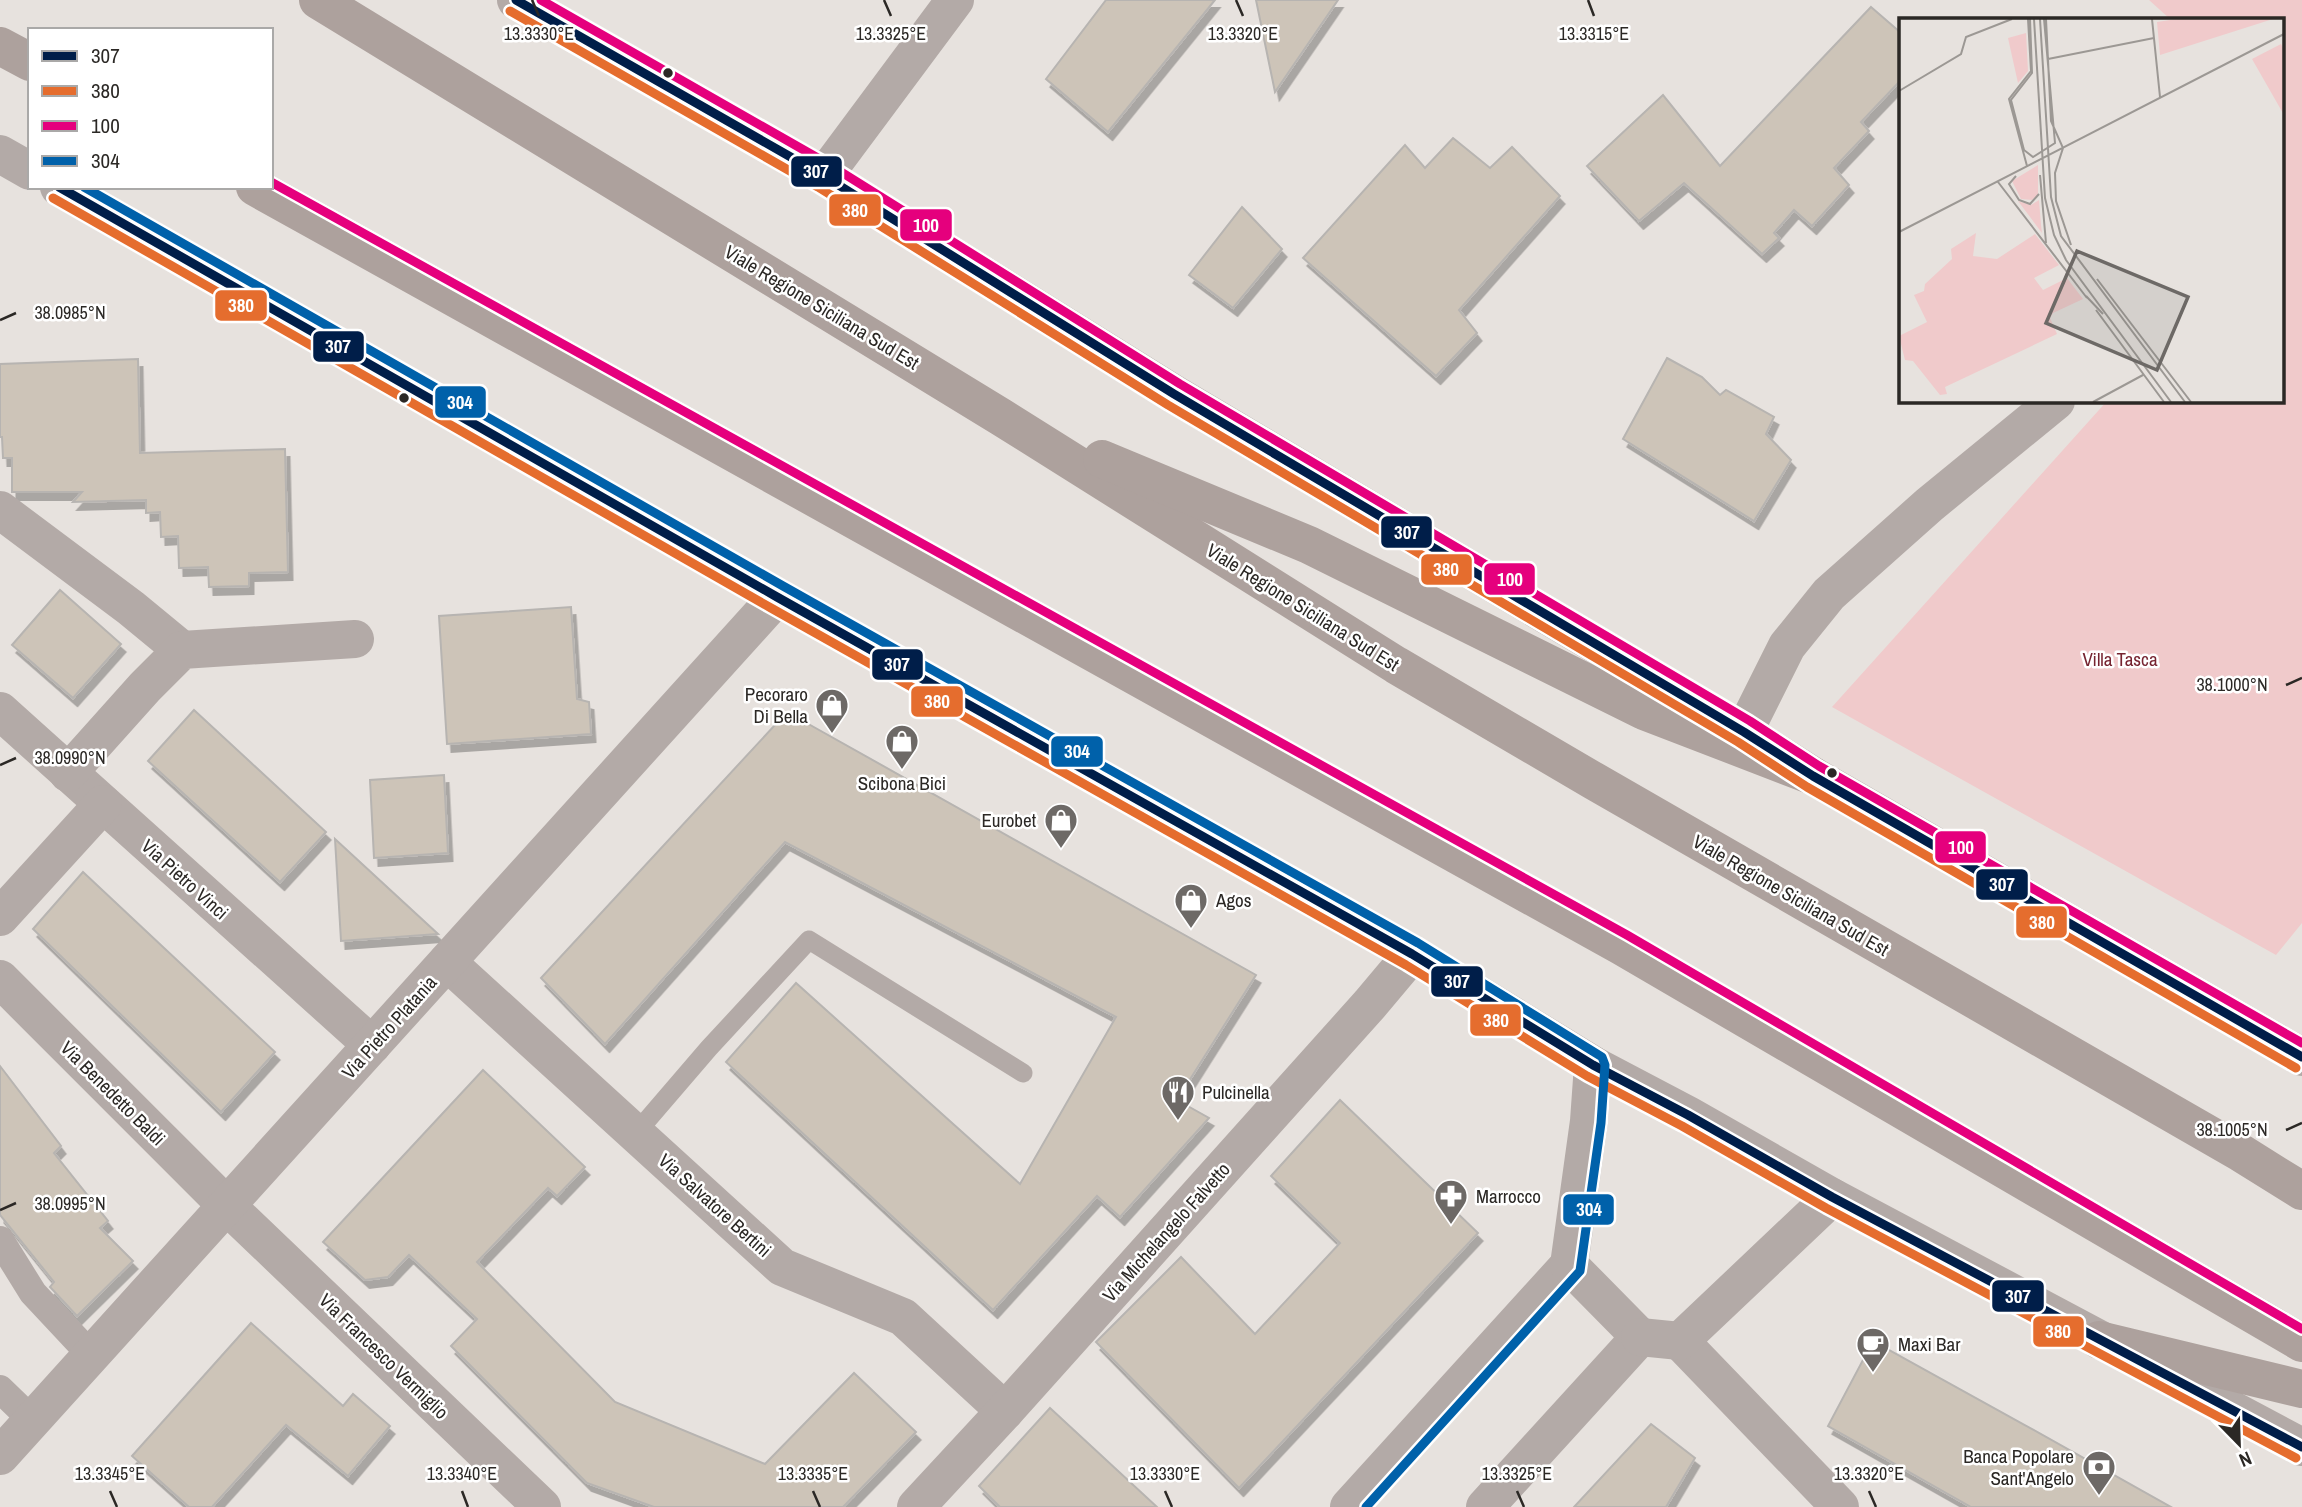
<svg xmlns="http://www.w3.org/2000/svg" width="2302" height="1507" viewBox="0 0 2302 1507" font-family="'Archivo Narrow',sans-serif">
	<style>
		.green { fill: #f0cacb }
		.building { fill: #cdc4b8; stroke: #b7b4b1; stroke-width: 2; filter: url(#shadow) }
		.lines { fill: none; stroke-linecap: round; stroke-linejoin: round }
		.service { stroke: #b3aaa7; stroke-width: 19 }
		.pedestrian { stroke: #b3aaa7; stroke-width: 28 }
		.minor { stroke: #b3aaa7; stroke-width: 38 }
		.tertiary { stroke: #b3aaa7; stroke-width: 38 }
		.primary { stroke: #ada19d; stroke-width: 38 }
		.bus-1-casing { stroke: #fff; stroke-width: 14 }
		.bus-2-casing { stroke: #fff; stroke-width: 14 }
		.bus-3-casing { stroke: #fff; stroke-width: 14 }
		.bus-4-casing { stroke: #fff; stroke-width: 14 }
		.bus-1 { stroke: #001e49; stroke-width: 9 }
		.bus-2 { stroke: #e56d2e; stroke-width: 9 }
		.bus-3 { stroke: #e5007d; stroke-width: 9 }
		.bus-4 { stroke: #0061aa; stroke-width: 9 }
		.ticks { fill: none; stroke: #2b2825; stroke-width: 2.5 }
		.bus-dot { fill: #2b2825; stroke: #fff; stroke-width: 2.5 }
		.labels { text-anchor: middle; stroke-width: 5; stroke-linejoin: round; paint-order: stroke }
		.street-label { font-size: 19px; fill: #2b2825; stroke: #fff }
		.park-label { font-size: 19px; fill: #762431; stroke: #fff }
		.poi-label { font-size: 19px; fill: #2b2825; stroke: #fff; text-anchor: start }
		.inset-road { fill: none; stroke: #9c9894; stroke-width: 2 }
		.view { fill: #6d6966; fill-opacity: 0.15; stroke: #6d6966; stroke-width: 3.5 }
		.inset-edge { fill: none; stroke: #2b2825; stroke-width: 3.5 }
		.ticks-label { font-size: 18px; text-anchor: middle; fill: #2b2825; stroke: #fff; stroke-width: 5; stroke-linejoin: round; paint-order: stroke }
		.line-badge { stroke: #fff; stroke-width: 2.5 }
		.badge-label { font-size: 19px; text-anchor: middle; font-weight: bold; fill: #fff }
	</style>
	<defs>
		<filter id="shadow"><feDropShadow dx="4.5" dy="8" stdDeviation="0" flood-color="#0004"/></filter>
	</defs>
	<rect width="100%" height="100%" fill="#e7e2de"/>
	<path class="green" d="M2149,0H2302V923L2276,955L1832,707L2107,401H2283V19H2170Z"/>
	<g class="building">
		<path d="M1106,0H1215L1108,132L1046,79Z"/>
		<path d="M1256,0H1338L1275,92Z"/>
		<path d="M1871,7L1901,33V80L1861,122L1869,131L1834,168L1849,185L1812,226L1794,210L1774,233L1779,238L1762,254L1684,183L1639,221L1587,166L1663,95L1720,166Z"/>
		<path d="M1453,138L1490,168L1512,147L1560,196L1459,310L1477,333L1436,376L1303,258L1405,145L1425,168Z"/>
		<path d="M1242,207L1282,249L1233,308L1189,275Z"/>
		<path d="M1667,358L1702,377L1720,395L1726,390L1774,417L1766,434L1791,460L1754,521L1623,439Z"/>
		<path d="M138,359L140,453L285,449L288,572L249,573V586L209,587L208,567L179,568L178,536L161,537L160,512L146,513V500L73,502L82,492H12V458H3L2,437H0V364Z"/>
		<path d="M60,590L121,644L73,698L12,645Z"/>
		<path d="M571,607L577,699L589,702L591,734L447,744L439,616Z"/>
		<path d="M194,710L326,832L280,882L148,761Z"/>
		<path d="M787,712L1256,975L1177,1100L1209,1118L1120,1217L1097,1196L993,1310L726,1062L796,983L1020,1184L1116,1017L785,842L605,1044L541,978Z"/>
		<path d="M444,775L448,853L374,858L370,780Z"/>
		<path d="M335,839L438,934L341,941Z"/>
		<path d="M83,872L275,1052L221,1112L33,929Z"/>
		<path d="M0,1066L61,1146L54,1153L108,1221L100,1228L133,1261L77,1316L50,1287L54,1282L0,1215Z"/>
		<path d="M483,1070L585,1167L557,1196L548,1188L477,1262L615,1402L765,1464L854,1373L916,1432L843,1507H654L587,1483L451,1346L477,1319L409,1255L388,1277L365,1280L323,1242Z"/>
		<path d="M1340,1100L1478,1233L1239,1488L1096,1342L1181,1257L1255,1334L1340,1243L1271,1176Z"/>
		<path d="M251,1323L343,1406L353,1394L390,1426L348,1476L286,1425L212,1507H189L132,1456Z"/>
		<path d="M1873,1341L2023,1424L2171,1507H1971L1828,1426Z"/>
		<path d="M1050,1408L1157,1507H1000L979,1486Z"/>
		<path d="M1651,1424L1695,1458L1666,1507H1574Z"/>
	</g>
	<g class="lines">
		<path class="service" d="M636,1133L709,1048L809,940L1023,1073"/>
		<g class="pedestrian">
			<path d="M0,1240L33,1293L91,1355"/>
			<path d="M0,1389L32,1420"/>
		</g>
		<g class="minor">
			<path d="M824,176L955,0"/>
			<path d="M0,510L131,608L182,650"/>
			<path d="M0,711L372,1045"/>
			<path d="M1744,732L1787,646L1829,594L1929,505L2056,401"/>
			<path d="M68,773L145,687L182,650L355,639"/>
			<path d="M0,917L103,804"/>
			<path d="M447,962L782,1267L903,1317L1005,1411"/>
			<path d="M0,979L227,1206L542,1507"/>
			<path d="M1680,1341L1840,1507"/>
			<path d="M0,1456L777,597"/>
			<path d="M916,1507L1005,1411L1370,1004L1412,954"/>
			<path d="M1349,1507L1569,1265L1640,1337L1485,1507"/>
		</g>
		<g class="tertiary">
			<path d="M516,0L824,176L1174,394L1744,732L1813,776L2302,1057"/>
			<path d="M0,154L30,171"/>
			<path d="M59,187L777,597L1412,954L1593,1065L1688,1115L1832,1197L2302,1447"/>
			<path d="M1569,1265L1589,1121L1593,1065"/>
			<path d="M1640,1337L1680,1341L1832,1197"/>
		</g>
		<g class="primary">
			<path d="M318,0L1001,417L1396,665L1594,781L2241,1153L2302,1191"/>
			<path d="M0,46L30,62"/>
			<path d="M255,187L1621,946L2302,1343"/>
			<path d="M1102,459L1309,545L1644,711L1813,776"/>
			<path d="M2099,1340L2302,1389"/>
		</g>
		<defs>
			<g id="bus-1">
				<path d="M516,0L824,176L1174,394L1744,732L1813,776L2302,1057"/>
				<path d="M59,187L777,597L1412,954L1593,1065L1688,1115L1832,1197L2302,1447"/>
			</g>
			<g id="bus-2">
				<path d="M510,11L818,187L1168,405L1738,742L1807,787L2296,1068"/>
				<path d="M53,198L771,608L1406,965L1587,1076L1682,1126L1826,1208L2296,1458"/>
			</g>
			<g id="bus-3">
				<path d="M541,0L830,165L1180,384L1750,721L1819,766L2302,1043"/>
				<path d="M271,182L1627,935L2302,1329"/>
			</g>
			<path id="bus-4" d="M84,187L783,586L1418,943L1602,1057L1605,1065L1601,1123L1580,1271L1366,1507"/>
		</defs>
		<use href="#bus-1" class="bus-1-casing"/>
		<use href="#bus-2" class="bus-2-casing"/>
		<use href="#bus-3" class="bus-3-casing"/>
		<use href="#bus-4" class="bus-4-casing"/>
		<use href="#bus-1" class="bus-1"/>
		<use href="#bus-2" class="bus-2"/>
		<use href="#bus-3" class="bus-3"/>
		<use href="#bus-4" class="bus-4"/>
	</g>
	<path class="ticks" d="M532,0L539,16M884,0L891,16M1236,0L1243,16M1588,0L1594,16M0,320L16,313M2286,685L2302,678M0,765L16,758M2286,1130L2302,1123M0,1210L16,1203M110,1491L117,1507M462,1491L468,1507M813,1491L820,1507M1165,1491L1172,1507M1517,1491L1524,1507M1869,1491L1876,1507"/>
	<defs>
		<symbol id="shop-pin" viewBox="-11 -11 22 30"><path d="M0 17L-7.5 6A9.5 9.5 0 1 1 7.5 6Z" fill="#6d6966" stroke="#fff"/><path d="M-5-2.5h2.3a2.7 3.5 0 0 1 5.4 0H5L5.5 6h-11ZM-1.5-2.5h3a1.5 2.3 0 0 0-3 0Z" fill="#fff"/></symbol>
		<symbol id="restaurant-pin" viewBox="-11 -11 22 30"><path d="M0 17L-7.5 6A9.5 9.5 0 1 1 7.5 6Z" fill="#6d6966" stroke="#fff"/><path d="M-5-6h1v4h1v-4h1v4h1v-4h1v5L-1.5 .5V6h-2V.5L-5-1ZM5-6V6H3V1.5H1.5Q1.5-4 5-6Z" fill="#fff"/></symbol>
		<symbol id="pharmacy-pin" viewBox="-11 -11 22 30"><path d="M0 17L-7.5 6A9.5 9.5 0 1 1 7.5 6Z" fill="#6d6966" stroke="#fff"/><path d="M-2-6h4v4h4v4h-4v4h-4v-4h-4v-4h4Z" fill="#fff"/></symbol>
		<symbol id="cafe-pin" viewBox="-11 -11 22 30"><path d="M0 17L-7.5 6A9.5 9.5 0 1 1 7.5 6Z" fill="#6d6966" stroke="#fff"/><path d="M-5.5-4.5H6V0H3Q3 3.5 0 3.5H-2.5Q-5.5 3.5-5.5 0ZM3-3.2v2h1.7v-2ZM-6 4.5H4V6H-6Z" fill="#fff"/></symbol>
		<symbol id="bank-pin" viewBox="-11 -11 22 30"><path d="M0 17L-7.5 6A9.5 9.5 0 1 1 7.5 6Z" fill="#6d6966" stroke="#fff"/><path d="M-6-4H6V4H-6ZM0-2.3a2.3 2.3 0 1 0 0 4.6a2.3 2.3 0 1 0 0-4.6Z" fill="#fff"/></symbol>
	</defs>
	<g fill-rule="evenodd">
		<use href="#shop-pin" x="813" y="686" width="38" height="52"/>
		<use href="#shop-pin" x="883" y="722" width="38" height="52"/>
		<use href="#shop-pin" x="1042" y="801" width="38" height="52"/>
		<use href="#shop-pin" x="1172" y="881" width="38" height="52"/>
		<use href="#restaurant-pin" x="1159" y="1073" width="38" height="52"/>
		<use href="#pharmacy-pin" x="1432" y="1177" width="38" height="52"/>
		<use href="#cafe-pin" x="1854" y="1325" width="38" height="52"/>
		<use href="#bank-pin" x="2080" y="1448" width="38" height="52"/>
	</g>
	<g class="bus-dot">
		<circle cx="668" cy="73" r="6"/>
		<circle cx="404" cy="398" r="6"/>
		<circle cx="1832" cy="773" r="6"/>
	</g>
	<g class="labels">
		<g class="street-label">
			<text transform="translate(822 307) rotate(31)" y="7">Viale Regione Siciliana Sud Est</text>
			<text transform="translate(1303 607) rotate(32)" y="7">Viale Regione Siciliana Sud Est</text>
			<text transform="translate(185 879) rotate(42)" y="7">Via Pietro Vinci</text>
			<text transform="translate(1791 895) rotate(30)" y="7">Viale Regione Siciliana Sud Est</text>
			<text transform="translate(389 1027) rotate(-48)" y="7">Via Pietro Platania</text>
			<text transform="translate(113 1093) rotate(45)" y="7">Via Benedetto Baldi</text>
			<text transform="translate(715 1205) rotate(42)" y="7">Via Salvatore Bertini</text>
			<text transform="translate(1166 1232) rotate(-48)" y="7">Via Michelangelo Falvetto</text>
			<text transform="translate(384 1356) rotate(44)" y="7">Via Francesco Vermiglio</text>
		</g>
		<g class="park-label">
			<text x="2120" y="666">Villa Tasca</text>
		</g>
		<g class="poi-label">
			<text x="808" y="701" text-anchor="end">Pecoraro<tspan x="808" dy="22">Di Bella</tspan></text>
			<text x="902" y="790" text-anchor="middle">Scibona Bici</text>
			<text x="1036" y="827" text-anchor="end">Eurobet</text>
			<text x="1216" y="907">Agos</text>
			<text x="1202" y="1099">Pulcinella</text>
			<text x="1476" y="1203">Marrocco</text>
			<text x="1898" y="1351">Maxi Bar</text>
			<text x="2074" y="1463" text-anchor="end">Banca Popolare<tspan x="2074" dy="22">Sant'Angelo</tspan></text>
		</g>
	</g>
	<g transform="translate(1899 18)">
		<rect width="385" height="385" fill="#e7e2de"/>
		<path d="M278,1H374L261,37L258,4ZM127,15L129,53L119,65L109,20ZM382,26L385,32V97L353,41ZM139,147V177L133,182L122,181L113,163ZM140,182L142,207L143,215L119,183L132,187ZM77,215L74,238L98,241L136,216L160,247L135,260L144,272L168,260L184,281L154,295L151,300L158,316L46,369L48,376L41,377L14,343L6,342L0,318L28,304L15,277L25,273L26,266L53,241L52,231Z" fill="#f0cacb"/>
		<path class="inset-road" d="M131,1L133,55L112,82L125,132L134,139L156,125L145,1M135,1L146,180L155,217L167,242L272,384M141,1L152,179L162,218L286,384M147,1L152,103L164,130L156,155L157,183L172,227M253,1L261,79M149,41L255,20M0,73L62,36L67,19L113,1M128,148L110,81L132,53L129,1M141,157L147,225M117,158L110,166L120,182L131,186L140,176M99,164L188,280M0,214L385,16M198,261L292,384M187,278L204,296M197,292L265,384M194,384L244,357"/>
		<path class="view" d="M178,233L289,279L258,352L147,305Z"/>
		<rect width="385" height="385" class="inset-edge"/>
	</g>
	<g class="ticks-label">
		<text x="539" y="40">13.3330°E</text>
		<text x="891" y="40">13.3325°E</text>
		<text x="1243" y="40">13.3320°E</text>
		<text x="1594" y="40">13.3315°E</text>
		<text x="70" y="319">38.0985°N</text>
		<text x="2232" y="691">38.1000°N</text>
		<text x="70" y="764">38.0990°N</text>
		<text x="2232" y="1136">38.1005°N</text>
		<text x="70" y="1210">38.0995°N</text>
		<text x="110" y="1480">13.3345°E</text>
		<text x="462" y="1480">13.3340°E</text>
		<text x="813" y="1480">13.3335°E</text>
		<text x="1165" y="1480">13.3330°E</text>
		<text x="1517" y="1480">13.3325°E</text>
		<text x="1869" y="1480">13.3320°E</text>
	</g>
	<g class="line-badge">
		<rect x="790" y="155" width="53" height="33" rx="7" fill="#001e49"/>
		<rect x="828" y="193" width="54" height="34" rx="7" fill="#e56d2e"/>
		<rect x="899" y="208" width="54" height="34" rx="7" fill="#e5007d"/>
		<rect x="214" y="289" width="54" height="33" rx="7" fill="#e56d2e"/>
		<rect x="312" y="330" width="53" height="33" rx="7" fill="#001e49"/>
		<rect x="434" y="385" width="53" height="34" rx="7" fill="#0061aa"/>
		<rect x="1380" y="515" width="53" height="34" rx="7" fill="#001e49"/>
		<rect x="1420" y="553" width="53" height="33" rx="7" fill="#e56d2e"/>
		<rect x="1483" y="562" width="53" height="34" rx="7" fill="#e5007d"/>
		<rect x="871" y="648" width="53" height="33" rx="7" fill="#001e49"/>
		<rect x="910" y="685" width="54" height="33" rx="7" fill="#e56d2e"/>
		<rect x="1050" y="735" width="54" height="33" rx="7" fill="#0061aa"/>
		<rect x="1934" y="830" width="53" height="34" rx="7" fill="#e5007d"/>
		<rect x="1975" y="868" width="54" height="33" rx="7" fill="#001e49"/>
		<rect x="2015" y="905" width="53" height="34" rx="7" fill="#e56d2e"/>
		<rect x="1430" y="965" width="54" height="33" rx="7" fill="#001e49"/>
		<rect x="1469" y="1003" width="53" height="34" rx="7" fill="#e56d2e"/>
		<rect x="1562" y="1193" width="53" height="33" rx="7" fill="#0061aa"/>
		<rect x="1991" y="1279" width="54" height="34" rx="7" fill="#001e49"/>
		<rect x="2032" y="1315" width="53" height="33" rx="7" fill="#e56d2e"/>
	</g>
	<g class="badge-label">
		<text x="816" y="178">307</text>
		<text x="855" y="217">380</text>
		<text x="926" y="232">100</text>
		<text x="241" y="312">380</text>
		<text x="338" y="353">307</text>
		<text x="460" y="409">304</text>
		<text x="1407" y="539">307</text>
		<text x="1446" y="576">380</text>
		<text x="1510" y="586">100</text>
		<text x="897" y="671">307</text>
		<text x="937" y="708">380</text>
		<text x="1077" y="758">304</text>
		<text x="1961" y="854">100</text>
		<text x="2002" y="891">307</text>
		<text x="2042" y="929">380</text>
		<text x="1457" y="988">307</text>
		<text x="1496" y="1027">380</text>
		<text x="1589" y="1216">304</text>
		<text x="2018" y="1303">307</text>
		<text x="2058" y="1338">380</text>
	</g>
	<rect x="28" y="28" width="245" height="161" fill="#ffffff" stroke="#aaa9a8" stroke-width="2"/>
	<rect x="42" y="51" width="35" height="10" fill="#001e49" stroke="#aaa9a8" stroke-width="2"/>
	<text x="91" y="63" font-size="21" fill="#2b2825">307</text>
	<rect x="42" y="86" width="35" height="10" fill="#e56d2e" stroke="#aaa9a8" stroke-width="2"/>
	<text x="91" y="98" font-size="21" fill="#2b2825">380</text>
	<rect x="42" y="121" width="35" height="10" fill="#e5007d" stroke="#aaa9a8" stroke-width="2"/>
	<text x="91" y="133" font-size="21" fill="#2b2825">100</text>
	<rect x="42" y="156" width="35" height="10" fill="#0061aa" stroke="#aaa9a8" stroke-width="2"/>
	<text x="91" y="168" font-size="21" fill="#2b2825">304</text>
	<g transform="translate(2239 1444) rotate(157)" stroke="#ffffff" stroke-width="5" paint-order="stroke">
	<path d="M0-5L12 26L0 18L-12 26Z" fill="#2b2825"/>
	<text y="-10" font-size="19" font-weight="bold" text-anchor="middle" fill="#2b2825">N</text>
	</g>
</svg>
